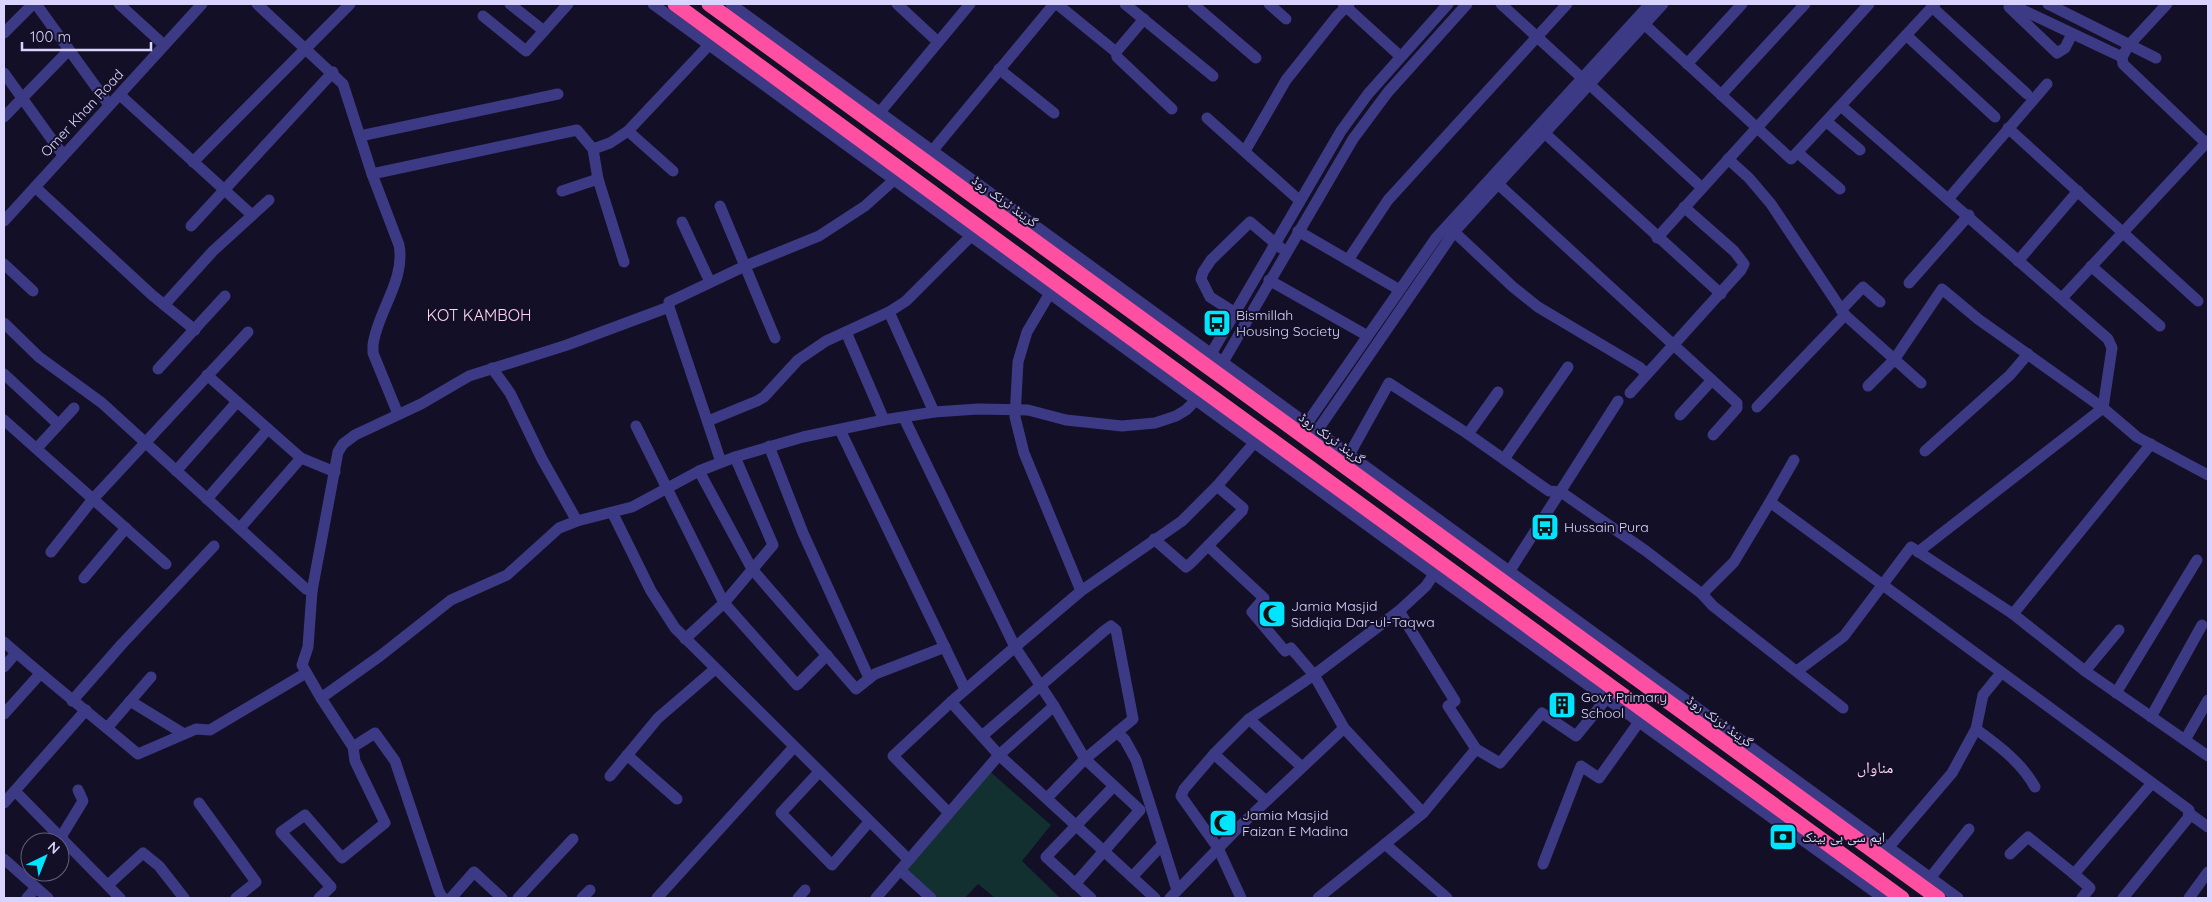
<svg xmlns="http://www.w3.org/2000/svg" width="2212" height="902" viewBox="0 0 2212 902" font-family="Quicksand,'Noto Naskh Arabic',sans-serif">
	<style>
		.green { fill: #12302f }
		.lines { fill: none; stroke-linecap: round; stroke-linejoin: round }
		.minor { stroke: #3d3a85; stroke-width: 11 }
		.highway { stroke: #ff4fa3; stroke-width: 15 }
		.labels { text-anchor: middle; stroke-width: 4; stroke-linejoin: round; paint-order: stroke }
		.street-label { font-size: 14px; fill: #d9d4ff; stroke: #130f26 }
		.poi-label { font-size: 14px; fill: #d9d4ff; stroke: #130f26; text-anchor: start }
		.quarter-label { font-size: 16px; fill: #ffd6f0; stroke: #130f26 }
	</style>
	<rect width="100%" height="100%" fill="#130f26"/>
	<path class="green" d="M987,769L1051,825L1022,861L1060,898H995L978,884L965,898H931L900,870Z"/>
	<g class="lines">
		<g class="minor">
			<path d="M36,4L109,105"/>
			<path d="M119,4L164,45"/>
			<path d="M257,4L343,84L372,174L399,245C406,280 377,312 373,345V353L398,414"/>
			<path d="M510,4L544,31"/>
			<path d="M653,4L1434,574L1883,898"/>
			<path d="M731,4L1958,898"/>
			<path d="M897,4L938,42"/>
			<path d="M1057,4L1116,52L1117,57L1172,109"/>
			<path d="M1125,4L1213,76"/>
			<path d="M1193,4L1256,58"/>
			<path d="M1269,4L1286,19"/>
			<path d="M1343,4L1400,56"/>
			<path d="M1501,4L1582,78"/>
			<path d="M2010,4L2122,57"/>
			<path d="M2048,4L2156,58"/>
			<path d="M2167,4L2129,45L2122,57L2123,64L2208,145"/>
			<path d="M1932,7L2027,94"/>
			<path d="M2009,7L2057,53L2065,48L2072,34"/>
			<path d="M483,16L526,51L568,4"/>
			<path d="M1644,24L1791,159L1935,4"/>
			<path d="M4,33L33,4"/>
			<path d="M1906,35L1995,117"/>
			<path d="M1116,52L1144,19"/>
			<path d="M1687,64L1742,4"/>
			<path d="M999,69L1054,113"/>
			<path d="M4,73L63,155"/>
			<path d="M1589,84L1701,187"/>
			<path d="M120,95L252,215"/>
			<path d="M1721,95L1805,4"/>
			<path d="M1841,106L2108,339L2112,348L2103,408L1918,552"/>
			<path d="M880,112L970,4"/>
			<path d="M4,117L69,50"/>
			<path d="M1207,118L1300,201"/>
			<path d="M1827,122L1860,150"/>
			<path d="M1539,128L1721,294"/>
			<path d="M2008,128L2198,301"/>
			<path d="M628,131L673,171"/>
			<path d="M360,136L558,94"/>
			<path d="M593,149L598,179L624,262"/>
			<path d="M933,150L1054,4"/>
			<path d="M1245,151L1286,80L1337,16L1349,4"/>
			<path d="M1798,153L1840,189"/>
			<path d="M1728,159L1749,178L1771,204L1845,315L1921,383"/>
			<path d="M193,162L350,4"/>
			<path d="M372,174L577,130L593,149L610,143L628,131L709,45"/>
			<path d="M1498,184L1737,403V408L1713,435"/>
			<path d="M35,187L152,295L195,330"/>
			<path d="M562,191L598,179"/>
			<path d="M1949,198L2047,84"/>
			<path d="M720,206L775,338"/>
			<path d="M4,221L202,4"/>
			<path d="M682,222L710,282"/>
			<path d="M191,226L333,72"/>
			<path d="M1450,228L1513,287L1538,307L1639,367L1647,374"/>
			<path d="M1298,231L1398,289"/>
			<path d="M1657,238L1869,4"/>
			<path d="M1348,260L1388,200L1567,4"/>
			<path d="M2018,261L2078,191"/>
			<path d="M4,264L33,291"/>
			<path d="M2091,266L2160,326"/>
			<path d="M1269,280L1366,335"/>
			<path d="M1909,283L1969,215"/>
			<path d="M1050,293L1027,332L1018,362L1015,417L1024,453L1081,591"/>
			<path d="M2062,298L2208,141"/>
			<path d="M164,305L213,251L269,200"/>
			<path d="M1841,310L1863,287L1880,302"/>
			<path d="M889,312L934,412"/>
			<path d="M1240,316L1210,297L1201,279L1203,272L1211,260L1250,222L1281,248"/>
			<path d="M4,323L39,357L102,403L306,589L312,591"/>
			<path d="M846,332L884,420"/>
			<path d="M1208,359L1341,131L1368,94L1448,4"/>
			<path d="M1223,362L1353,139L1388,92L1467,4"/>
			<path d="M492,368L510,393L542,459L577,521"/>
			<path d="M158,369L225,296"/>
			<path d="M4,374L58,424"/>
			<path d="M207,375L301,458L335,472"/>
			<path d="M1868,386L1894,360L1942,289L1978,319L2103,408L2137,437L2208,475"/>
			<path d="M1630,393L1741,270L1744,264L1734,251L1684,207"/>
			<path d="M1757,407L1845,315"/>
			<path d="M1680,415L1712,380"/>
			<path d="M904,418L1015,647L951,702L893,756L949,813"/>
			<path d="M4,420L166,564"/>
			<path d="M708,421L757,401L764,397L798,360L826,341L889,312L906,301L971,236"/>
			<path d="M636,426L724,603L797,685L827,655"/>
			<path d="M1303,429L1436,238L1650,4"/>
			<path d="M840,430L965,689"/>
			<path d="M1317,431L1454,232L1663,4"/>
			<path d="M1468,434L1498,392"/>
			<path d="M769,446L803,533L869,678"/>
			<path d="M37,448L74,408"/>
			<path d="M1925,451L2010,375L2028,354"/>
			<path d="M1349,455L1389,383L1468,434L1549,491L1561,492L1646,551L1702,594"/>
			<path d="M1504,459L1568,367"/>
			<path d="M721,462L669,307V302L745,266L819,236L865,206L894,180"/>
			<path d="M176,471L237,402"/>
			<path d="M699,471L752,569L856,689L875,674L945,647"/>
			<path d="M207,499L268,429"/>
			<path d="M1770,502L1794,460"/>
			<path d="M613,514L651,591L675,628L909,860"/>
			<path d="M240,528L301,458"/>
			<path d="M1154,539L1186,567L1191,563L1242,511L1243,508L1217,486"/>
			<path d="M1208,546L1264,598L1252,612L1285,651L1291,648L1314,675L1249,719L1214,754L1184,789L1181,796L1218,848L1241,898"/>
			<path d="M51,552L93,499L248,332"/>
			<path d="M1509,572L1618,401"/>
			<path d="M1434,574L1426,586L1399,611L1455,701L1448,706L1476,749L1423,813L1385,844L1447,898"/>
			<path d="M84,578L126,528"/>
			<path d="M1399,611L1314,675L1344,728L1423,813"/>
			<path d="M2013,614L2151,444"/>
			<path d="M685,639L724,603L773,545L735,457"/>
			<path d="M4,642C48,681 93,716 138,754L196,729L210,730L306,673"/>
			<path d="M4,667L16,653"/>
			<path d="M1797,671L1844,636L1911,547L2013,614L2085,671L2208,756"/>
			<path d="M2085,671L2119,630"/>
			<path d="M2116,693L2197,560"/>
			<path d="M321,698L380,656L451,600L507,575L559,528L577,521L632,507L699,471L735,457L803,437L884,420L934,412L978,409L1028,410L1066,420L1122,426L1155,423L1176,416L1186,410L1196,400"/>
			<path d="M72,701L122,644L214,546"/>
			<path d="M130,701L184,734"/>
			<path d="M951,702L999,755L1155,898"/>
			<path d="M1054,706L1085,759L1140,810L1075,884"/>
			<path d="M1843,708L1713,606L1702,594L1734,562L1770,502L2189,810L2188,818L2123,898"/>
			<path d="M4,714L40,674"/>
			<path d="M2151,717L2202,625"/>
			<path d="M1249,719L1302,767"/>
			<path d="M107,728L151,677"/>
			<path d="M1976,729C1999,746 2021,762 2035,787"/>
			<path d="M1117,732L1125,740L1136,760L1177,890"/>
			<path d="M982,736L1104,631L1111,626L1116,630L1133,719L1085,759L1047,798"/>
			<path d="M2185,740L2208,700"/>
			<path d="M1476,749L1500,763L1542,713L1576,736L1607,698"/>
			<path d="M1214,754L1266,801"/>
			<path d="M627,755L677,799"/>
			<path d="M819,772L781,813L832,865L869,822"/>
			<path d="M610,776L658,718L715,669"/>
			<path d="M15,791L120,898"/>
			<path d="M4,803L86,710"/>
			<path d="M199,803L256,882L236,898"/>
			<path d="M2190,814L2208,827"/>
			<path d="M61,837L83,801L78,790"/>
			<path d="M1888,848L1952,773L1976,729L1983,695L2001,673"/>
			<path d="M2010,854L2028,837L2074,874"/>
			<path d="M4,859L48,898"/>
			<path d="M1543,864L1581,766L1599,778L1639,722"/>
			<path d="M900,870L931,898"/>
			<path d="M1132,877L1162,845"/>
			<path d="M1930,878L1969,829"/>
			<path d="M108,885L143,853L159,866L184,898"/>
			<path d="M27,898L36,888"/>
			<path d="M319,898L331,887L281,832L305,815L342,858L385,823L355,761L353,747"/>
			<path d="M443,898L439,892L395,761L375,733L353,747L321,698L302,665L308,647L312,591L338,452L343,444L355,435L421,404L469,376L567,345L669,307"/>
			<path d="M451,898L474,872L502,898"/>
			<path d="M518,898L573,839"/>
			<path d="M582,898L590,890"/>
			<path d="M657,898L794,747"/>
			<path d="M798,898L805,890"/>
			<path d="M876,898L999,755L1054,706L1015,647L1081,591L1182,521L1217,486L1254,443"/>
			<path d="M1091,898L1046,857L1114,786"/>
			<path d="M1170,898L1241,825L1344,728"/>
			<path d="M1318,898L1385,844"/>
			<path d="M2082,898L2090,888L2074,874L2152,783"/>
			<path d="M2189,898L2208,872"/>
		</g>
		<g class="highway">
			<path d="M675,4L1061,287L1902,898"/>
			<path d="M709,4L1938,898"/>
		</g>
	</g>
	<defs>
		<symbol id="bus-square" viewBox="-11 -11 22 22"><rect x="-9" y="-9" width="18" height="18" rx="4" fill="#00e5ff" stroke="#130f26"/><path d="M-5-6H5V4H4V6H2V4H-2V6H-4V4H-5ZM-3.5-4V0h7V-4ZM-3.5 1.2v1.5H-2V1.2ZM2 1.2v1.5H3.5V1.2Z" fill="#111"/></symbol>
		<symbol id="mosque-square" viewBox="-11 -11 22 22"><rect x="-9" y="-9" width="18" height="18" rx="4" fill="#00e5ff" stroke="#130f26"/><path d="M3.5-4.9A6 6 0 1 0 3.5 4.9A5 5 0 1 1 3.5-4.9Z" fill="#111"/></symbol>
		<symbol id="building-square" viewBox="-11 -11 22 22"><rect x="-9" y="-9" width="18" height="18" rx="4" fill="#00e5ff" stroke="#130f26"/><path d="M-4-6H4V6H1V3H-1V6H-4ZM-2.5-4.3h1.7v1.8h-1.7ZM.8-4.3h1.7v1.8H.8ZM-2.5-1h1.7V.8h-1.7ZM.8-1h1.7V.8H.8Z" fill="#111"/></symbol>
		<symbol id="bank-square" viewBox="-11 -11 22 22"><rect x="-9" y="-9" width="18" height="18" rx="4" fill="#00e5ff" stroke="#130f26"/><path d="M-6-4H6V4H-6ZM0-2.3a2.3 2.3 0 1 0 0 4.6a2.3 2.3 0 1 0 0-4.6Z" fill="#111"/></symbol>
	</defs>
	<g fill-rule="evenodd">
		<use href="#bus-square" x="1201" y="307" width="32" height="32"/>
		<use href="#bus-square" x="1529" y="511" width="32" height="32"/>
		<use href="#mosque-square" x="1256" y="598" width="32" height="32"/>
		<use href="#building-square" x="1546" y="689" width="32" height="32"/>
		<use href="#mosque-square" x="1207" y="807" width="32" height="32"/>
		<use href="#bank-square" x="1767" y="821" width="32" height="32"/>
	</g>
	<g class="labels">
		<g class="street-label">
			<text transform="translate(82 113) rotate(-47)" y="5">Omer Khan Road</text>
			<text transform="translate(1005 201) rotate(36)" y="5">گرینڈ ٹرنک روڈ</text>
			<text transform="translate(1332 438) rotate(36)" y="5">گرینڈ ٹرنک روڈ</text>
			<text transform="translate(1720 721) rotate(36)" y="5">گرینڈ ٹرنک روڈ</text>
		</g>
		<g class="poi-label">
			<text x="1236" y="320">Bismillah<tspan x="1236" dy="16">Housing Society</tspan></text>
			<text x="1564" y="532">Hussain Pura</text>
			<text x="1291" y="611">Jamia Masjid<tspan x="1291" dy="16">Siddiqia Dar-ul-Taqwa</tspan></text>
			<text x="1581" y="702">Govt Primary<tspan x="1581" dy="16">School</tspan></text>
			<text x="1242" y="820">Jamia Masjid<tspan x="1242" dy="16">Faizan E Madina</tspan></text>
			<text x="1802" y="842">ایم سی بی بینک</text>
		</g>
		<g class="quarter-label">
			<text x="479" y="321">KOT KAMBOH</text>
			<text x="1875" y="773">مناواں</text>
		</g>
	</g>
	<rect width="2212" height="902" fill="none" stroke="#d9d4ff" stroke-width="10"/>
	<g transform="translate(45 857) rotate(43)"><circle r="24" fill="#130f26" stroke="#625e7d"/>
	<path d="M0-4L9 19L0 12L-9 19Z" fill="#00e5ff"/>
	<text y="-8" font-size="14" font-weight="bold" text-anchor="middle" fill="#d9d4ff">N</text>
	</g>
	<path d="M22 42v8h129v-8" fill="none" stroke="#d9d4ff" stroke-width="2.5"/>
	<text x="30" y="42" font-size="15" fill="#d9d4ff" stroke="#130f26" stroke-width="4" paint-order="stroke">100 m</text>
</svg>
